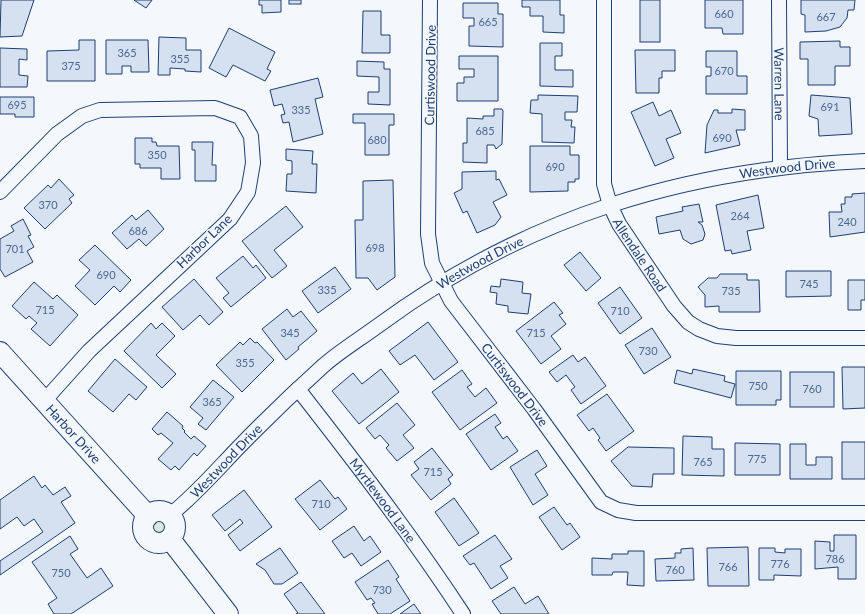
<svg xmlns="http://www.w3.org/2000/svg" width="865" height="614" viewBox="0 0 865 614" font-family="Lato,sans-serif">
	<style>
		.green { fill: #d7e8df; stroke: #687fa3 }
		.building { fill: #d5e0f0; stroke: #1d3f73 }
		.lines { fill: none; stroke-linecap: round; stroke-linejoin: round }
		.street-casing { stroke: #1d3f73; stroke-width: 16 }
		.secondary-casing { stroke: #1d3f73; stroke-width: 22 }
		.street { stroke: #f4f7fb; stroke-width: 14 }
		.secondary { stroke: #f4f7fb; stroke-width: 20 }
		.labels { text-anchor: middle; stroke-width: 3; stroke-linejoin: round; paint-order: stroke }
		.number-label { font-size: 11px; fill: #4b6792 }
		.street-label { font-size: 13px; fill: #1d3f73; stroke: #f4f7fb }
	</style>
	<rect width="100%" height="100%" fill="#f4f7fb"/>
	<circle class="green" cx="159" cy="527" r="9"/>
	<g class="building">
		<path d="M1,0H34L22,36L0,37Z"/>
		<path d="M134,0H152L146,8Z"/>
		<path d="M259,0H281V12L262,13V5H259Z"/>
		<rect x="289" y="0" width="12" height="4"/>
		<path d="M522,0H560V15H564V33L543,32V16H530V7H522Z"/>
		<rect x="640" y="0" width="20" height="42"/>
		<path d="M705,0H743V34H723L722,28H705Z"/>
		<path d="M801,0H855L854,10H848L847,18L840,27L826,31L805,32V15L801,14Z"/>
		<path d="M463,3H498V14H503V47L469,46V26H474V18H463Z"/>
		<path d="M363,11H381V35H390V53H362Z"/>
		<path d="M229,28L275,52L267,69L271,71L265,81L233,65L226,77L209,68Z"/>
		<path d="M159,37L186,38V50H201V72L185,71V69L170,68V75H158Z"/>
		<path d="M79,40H95V81H47V51L79,50Z"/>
		<path d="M106,40H148L149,72H131V66H122V74H106Z"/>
		<path d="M840,41V47H850V66H835V85H808V59H800V42Z"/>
		<path d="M540,43H562V56H555V70H573V87L540,86Z"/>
		<path d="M0,48L27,49V60L19,59V75L28,76L27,87H0Z"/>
		<path d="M635,50H675V71H662V78H659V93H636Z"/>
		<path d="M706,51H737V76H747V94H706V76H711V67H706Z"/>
		<path d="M459,56H498V101H457V83H464V77H474V69H459Z"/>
		<path d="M357,61L384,62V69H390V105L368,104V92H379V77L357,76Z"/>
		<path d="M318,78L323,97L315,99L323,134L293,142L289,122L283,123L281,115L285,114L282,104L274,106L270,90Z"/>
		<path d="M538,95L578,96L577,112H565V120H572L571,127H575L574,143L542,142V114L530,113L531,100H538Z"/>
		<path d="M811,95L850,98L852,134L819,136L818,119L809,116Z"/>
		<path d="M0,97H34V117H15V114H0Z"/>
		<path d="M653,102L659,116L671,110L681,133L666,139L674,158L655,166L631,112Z"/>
		<path d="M494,109H502L503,111L502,144L496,149L494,145H487V163L463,162V143H467V118L483,119V116H494Z"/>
		<path d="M732,109L745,110V130H736L740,145L705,153L707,125L714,110H718V113H732Z"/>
		<path d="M353,114H394V125H389V155H365V123H353Z"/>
		<path d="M135,138H152V142H156L157,146H179L180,179H161V168H140V164H135Z"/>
		<path d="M192,142H213L212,165H216V181H195V150H192Z"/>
		<path d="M530,146H570V155H579V179H575V182H568V191L530,192Z"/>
		<path d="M286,149L313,151L312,164H317L316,193L286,191L287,174H292V161L286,160Z"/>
		<path d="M496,171V180L499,179L507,195L493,202L501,217L495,225L477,233L467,211L463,213L454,193L462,189V172Z"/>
		<path d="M59,179L74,195L69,199L72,203L45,229L24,208L48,185L51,188Z"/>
		<path d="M393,180L395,277L377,290L368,278H356L355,220H363V181Z"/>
		<path d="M865,193V232L830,237L829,212H842L841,204H845V197H852V194Z"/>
		<path d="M758,195L764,228L747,231L751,250L732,254L731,250L725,251L716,205Z"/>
		<path d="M699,204L703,222H698L702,225L705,234L703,240L691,244L683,239L680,230L659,234L656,217L683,211L682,207Z"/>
		<path d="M286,206L303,227L274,250L287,266L272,278L242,241Z"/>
		<path d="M148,210L164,229L146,246L139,239L127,249L112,233L132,215L136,220Z"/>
		<path d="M23,219L31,235L28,236L34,247L27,251L33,262L5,277L0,269V239L14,231L11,226Z"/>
		<path d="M95,245L131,280L120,292L114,286L95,305L75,286L90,270L79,260Z"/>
		<path d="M580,252L601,278L586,291L564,265Z"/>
		<path d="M243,256L253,268L256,265L266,278L231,307L223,298L229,293L216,278Z"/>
		<path d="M335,267L351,289L318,313L302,291Z"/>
		<path d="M786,271H831V296L786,297Z"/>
		<path d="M720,274H747V280H759L760,312H719V306L705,307V295L698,287L708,278H717Z"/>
		<path d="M194,279L223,312L209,325L200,315L183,330L162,307Z"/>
		<path d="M501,279L523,282L522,293L531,294L528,314L508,312V306L496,304L497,293L490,292L491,286L500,287Z"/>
		<path d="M848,280H865V300H861V310H848Z"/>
		<path d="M34,282L53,299L57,295L78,315L50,346L31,329L37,323L29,316L26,319L12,306Z"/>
		<path d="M620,287L642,318L620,334L598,303Z"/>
		<path d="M554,302L563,313L559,315L566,324L551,336L561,349L541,364L516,331Z"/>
		<path d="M287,309L293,317L301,311L317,331L298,347L299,349L286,360L262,329Z"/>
		<path d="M428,322L458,362L434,380L415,355L400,365L389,351Z"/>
		<path d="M151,323L156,329L162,323L175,336L156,355L176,374L162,388L124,351Z"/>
		<path d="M652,328L671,357L644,374L625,345Z"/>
		<path d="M250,338L255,343L257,342L274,360L242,392L216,365L240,342L243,345Z"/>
		<path d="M573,355L578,362L585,357L606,386L581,404L571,390L575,387L566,375L557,382L549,372Z"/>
		<path d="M115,359L147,387L136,400L129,394L113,412L88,391Z"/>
		<path d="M842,367H865V408L843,409Z"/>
		<path d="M381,369L399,392L359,424L332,391L353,373L362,384Z"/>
		<path d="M693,369L725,376L724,381L735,384L731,398L674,383L677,370L692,374Z"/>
		<path d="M462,370L472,384L467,387L475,397L486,388L497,403L460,430L432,392Z"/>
		<path d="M736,371H781V400H776V405H736Z"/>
		<rect x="790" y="372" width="44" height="35"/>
		<path d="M213,380L234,397L206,430L198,424L203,418L190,407Z"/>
		<path d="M607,394L634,431L606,451L598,440L600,438L593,428L589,431L577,415Z"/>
		<path d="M397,403L415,425L403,435L414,448L397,461L386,448L389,445L380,435L375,439L366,428Z"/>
		<path d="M167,412L183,426L182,428L185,431L184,432L191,439L194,436L206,446L197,456L194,453L179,470L175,466L171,470L158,459L173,443L161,433L158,435L152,429Z"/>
		<path d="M495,414L501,423L495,427L503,439L507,436L518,451L491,470L466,434Z"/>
		<path d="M683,436L712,437V449H724V476L682,475Z"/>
		<rect x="842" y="442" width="23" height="37"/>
		<path d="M735,443L780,444V475H735Z"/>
		<path d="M790,444H806V465H816V457H832V479H790Z"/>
		<path d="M628,447L674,448V474H653L652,487L632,486L611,461Z"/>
		<path d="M432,448L453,475L448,479L451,484L431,500L411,475L419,469L414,462Z"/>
		<path d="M537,450L547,466L535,474L548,495L533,505L510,467Z"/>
		<path d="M34,476L42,488L45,485L53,495L65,487L71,496L61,502L75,523L0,575V561L43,532L34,519L24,526L17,517L0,529V500Z"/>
		<path d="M320,480L335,499L338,497L347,509L320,530L295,499Z"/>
		<path d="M244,490L272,527L240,551L228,535L243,523L240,519L225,531L212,515Z"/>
		<path d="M454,498L479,533L459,546L435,512Z"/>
		<path d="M554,507L567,525L570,523L580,537L562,550L539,517Z"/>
		<path d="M354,526L364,541L370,536L381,552L361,566L352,553L344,558L332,541Z"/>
		<path d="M495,535L512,559L500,566L508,578L491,589L474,563L470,565L463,556Z"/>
		<path d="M834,535H856V579H838V567L815,569V541L830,542V551H834Z"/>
		<path d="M70,536L78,549L70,554L87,578L101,568L113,586L71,614H54L48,604L57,598L32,562Z"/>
		<path d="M748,547L749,586H708L707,548Z"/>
		<path d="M280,548L298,573L282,584H274L265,570L256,564Z"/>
		<path d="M693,548L694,580L656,581L655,559L675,558V553H681V549Z"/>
		<path d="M759,548H775V552L785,553V549H801V576L774,575V580H759Z"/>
		<path d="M628,551H644V586L627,585L628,572H613L612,575H592V558L612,559V554H628Z"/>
		<path d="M388,560L399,577L396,579L410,601L390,614H378L372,604L375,603L371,598L367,600L355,582Z"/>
		<path d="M301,582L325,614H296L298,613L284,594Z"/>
		<path d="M514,587L525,604L538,596L549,614H501L492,601Z"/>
		<path d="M414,604L421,614H400Z"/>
	</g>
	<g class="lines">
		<defs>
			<g id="street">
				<path id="s1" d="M430,0L428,234L432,263L451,301L534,409L601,502L618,510L636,513H865"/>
				<path id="s2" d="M604,0V184L610,205L619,224L674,306L688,322L699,329L717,336L736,338H865"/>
				<path id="s3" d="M779,0L780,167"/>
				<path d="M0,192L57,134L82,116L100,110L215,108L240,117L251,136L253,163L248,192L230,219L89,351L45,400"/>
				<path id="s4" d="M298,389C355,462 412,536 463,614"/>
				<path id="s5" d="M170,515C194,496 215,472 236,450C264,421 293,393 323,366C340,351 360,339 379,325C526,217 684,169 865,161"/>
			</g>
			<g id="secondary">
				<path id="s6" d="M0,352L148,516"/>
				<circle cx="159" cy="527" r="16"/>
				<path d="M170,539L228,614"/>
			</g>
		</defs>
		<use href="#street" class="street-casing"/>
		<use href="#secondary" class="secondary-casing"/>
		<use href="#street" class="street"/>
		<use href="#secondary" class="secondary"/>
	</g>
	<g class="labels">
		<g class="number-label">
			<text x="724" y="18">660</text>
			<text x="826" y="21">667</text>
			<text x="488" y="26">665</text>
			<text x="127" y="57">365</text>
			<text x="180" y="63">355</text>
			<text x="71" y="70">375</text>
			<text x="724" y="75">670</text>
			<text x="17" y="109">695</text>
			<text x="830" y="111">691</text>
			<text x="301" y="114">335</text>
			<text x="485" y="135">685</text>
			<text x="722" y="142">690</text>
			<text x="377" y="144">680</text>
			<text x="157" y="159">350</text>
			<text x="555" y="171">690</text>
			<text x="48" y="209">370</text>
			<text x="740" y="220">264</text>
			<text x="847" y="226">240</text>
			<text x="138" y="235">686</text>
			<text x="375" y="252">698</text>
			<text x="15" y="253">701</text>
			<text x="106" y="279">690</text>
			<text x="809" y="288">745</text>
			<text x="327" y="294">335</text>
			<text x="731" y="295">735</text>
			<text x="45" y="314">715</text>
			<text x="620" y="315">710</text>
			<text x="290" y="337">345</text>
			<text x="536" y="337">715</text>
			<text x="648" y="355">730</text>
			<text x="245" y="367">355</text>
			<text x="758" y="390">750</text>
			<text x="812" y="393">760</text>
			<text x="212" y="406">365</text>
			<text x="757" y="463">775</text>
			<text x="703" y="466">765</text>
			<text x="433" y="476">715</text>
			<text x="321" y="508">710</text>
			<text x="835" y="563">786</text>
			<text x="780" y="568">776</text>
			<text x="728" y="571">766</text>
			<text x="675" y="574">760</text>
			<text x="61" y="577">750</text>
			<text x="382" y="594">730</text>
		</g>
		<g class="street-label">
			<text transform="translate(430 75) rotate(-89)" y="5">Curtiswood Drive</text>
			<text dy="5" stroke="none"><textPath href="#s3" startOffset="84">Warren Lane</textPath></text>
			<text dy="5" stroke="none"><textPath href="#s5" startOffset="726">Westwood Drive</textPath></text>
			<text transform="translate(204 241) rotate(-44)" y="5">Harbor Lane</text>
			<text dy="5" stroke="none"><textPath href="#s2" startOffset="264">Allendale Road</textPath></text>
			<text dy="5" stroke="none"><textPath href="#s5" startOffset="402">Westwood Drive</textPath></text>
			<text dy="5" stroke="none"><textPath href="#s1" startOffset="411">Curtiswood Drive</textPath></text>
			<text dy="5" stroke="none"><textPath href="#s6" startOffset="110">Harbor Drive</textPath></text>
			<text dy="5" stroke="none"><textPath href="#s5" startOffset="78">Westwood Drive</textPath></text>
			<text dy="5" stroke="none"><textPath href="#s4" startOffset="140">Myrtlewood Lane</textPath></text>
		</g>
	</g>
</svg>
